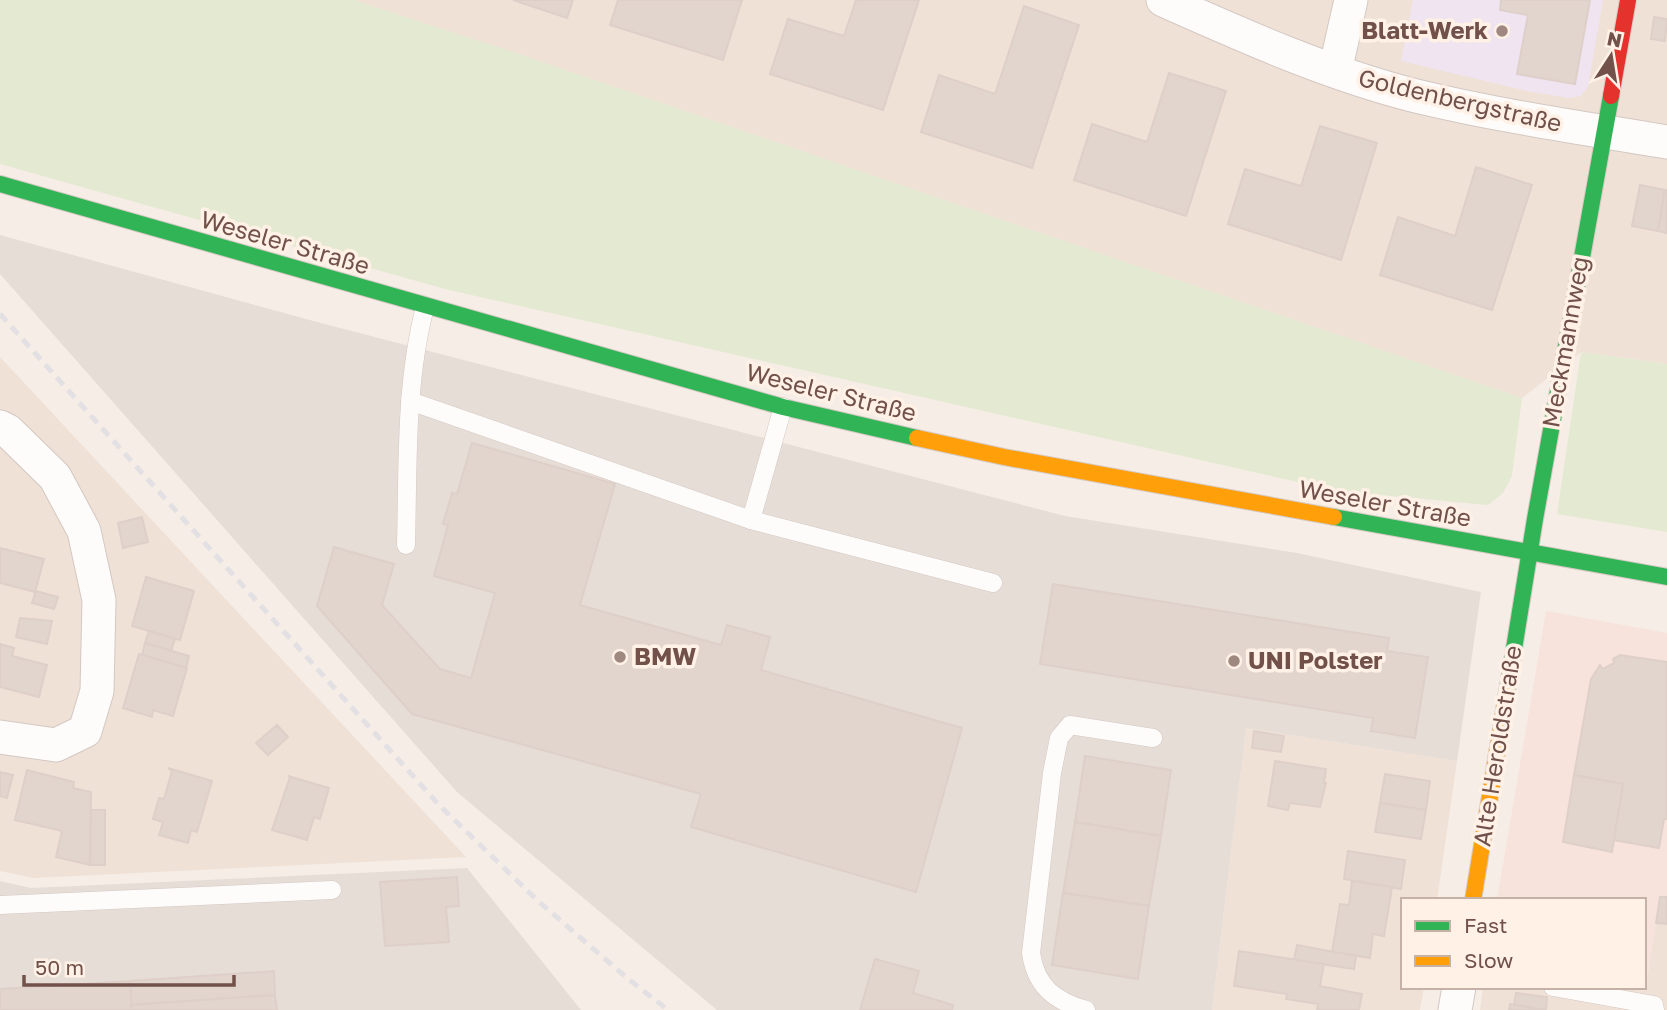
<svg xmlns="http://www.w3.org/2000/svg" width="1667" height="1010" viewBox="0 0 1667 1010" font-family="'Golos Text',sans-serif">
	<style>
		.residential { fill: #f0e1d6 }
		.commercial { fill: #f8e3dc }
		.industrial { fill: #e7ddd7 }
		.education { fill: #efe4ef }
		.green { fill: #e4ead1 }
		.building { fill: #e1d5ce; stroke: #decfc9; stroke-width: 2 }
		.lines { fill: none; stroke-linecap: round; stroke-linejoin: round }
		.lane-casing { stroke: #d3c8c2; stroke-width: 19 }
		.street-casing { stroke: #d3c8c2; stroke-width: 35 }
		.fast-casing { stroke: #d6c9c3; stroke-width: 18 }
		.slow-casing { stroke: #d6c9c3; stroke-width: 18 }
		.jam-casing { stroke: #d6c9c3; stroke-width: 18 }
		.lane { stroke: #fefcfb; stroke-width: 18 }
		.street { stroke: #fefcfb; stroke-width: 33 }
		.fast { stroke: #30b455; stroke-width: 16 }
		.slow { stroke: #ff9f0a; stroke-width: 16 }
		.jam { stroke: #e5322d; stroke-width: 16 }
		.rail { stroke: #e3e0e3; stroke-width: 5; stroke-dasharray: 10 7; stroke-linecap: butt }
		.poi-dot { fill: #9f8880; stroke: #fff1e6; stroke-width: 2.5 }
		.labels { text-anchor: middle; stroke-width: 7; stroke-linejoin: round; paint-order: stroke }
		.poi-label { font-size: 24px; font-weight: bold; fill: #715149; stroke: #fff1e6; text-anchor: start }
		.street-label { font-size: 24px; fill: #715149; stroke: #fff1e6 }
	</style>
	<rect width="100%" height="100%" fill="#f5ede6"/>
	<g class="residential">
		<path d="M344,0H1667V364L1581,352L1522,398Z"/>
		<path d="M0,357L466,857L33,878L0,871Z"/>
		<path d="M1246,728L1457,761L1437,900H1403V987H1424L1420,1010H1212Z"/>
		<path d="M1660,897H1667V1010H1480L1483,987H1620L1645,991Z"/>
	</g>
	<path class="commercial" d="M1546,611L1667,633V897H1660L1645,991L1620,987H1644V900H1497Z"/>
	<g class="industrial">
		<path d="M0,235L317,322L1065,516L1297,553L1481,592L1457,761L1246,728L1212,1010H717L457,792L0,274Z"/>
		<path d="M467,868L581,1010H0V881L31,888Z"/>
	</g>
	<path class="education" d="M1413,0H1603L1588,87L1581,96L1569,98L1527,91L1401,61Z"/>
	<g class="green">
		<path d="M0,0H354L519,54L1522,398L1512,476L1503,493L1488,505L1337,491L445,289L0,164Z"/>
		<path d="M1581,352L1667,364V532L1557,514Z"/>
	</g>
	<g class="building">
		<path d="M513,0H573L567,18Z"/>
		<path d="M618,0H742L723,60L610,25Z"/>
		<path d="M856,0H919L883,110L770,74L788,19L844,36Z"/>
		<path d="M1501,0H1590L1575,84L1517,74L1528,15L1500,10Z"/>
		<path d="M1024,6L1079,25L1032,168L921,132L939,75L995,94Z"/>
		<path d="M1654,17L1667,19L1665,41L1651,39Z"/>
		<path d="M1169,73L1226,91L1186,216L1074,180L1092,124L1147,142Z"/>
		<path d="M1320,126L1377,143L1341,260L1228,224L1245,169L1301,186Z"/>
		<path d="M1476,167L1532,185L1492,310L1380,275L1398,217L1455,236Z"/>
		<path d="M1640,185L1665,190L1658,231L1632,226Z"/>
		<path d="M1665,190H1667V233L1658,231Z"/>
		<path d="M472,443L615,484L580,605L721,645L727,625L770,637L761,670L962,728L916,892L691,827L701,794L412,714L317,606L334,547L394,564L382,605L440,669L471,678L495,593L434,576L448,525L443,524L452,493L457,494Z"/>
		<path d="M142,517L148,542L123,548L118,523Z"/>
		<path d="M0,548L44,559L35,592L0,583Z"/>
		<path d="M146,577L194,591L180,640L132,626Z"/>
		<path d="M1053,584L1389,638L1387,651L1428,657L1415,738L1371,731L1373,718L1040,664Z"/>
		<path d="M36,591L58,597L54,609L32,603Z"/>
		<path d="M20,618L52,621L47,644L16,637Z"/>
		<path d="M149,631L175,639L171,651L145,643Z"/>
		<path d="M145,643L189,656L186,668L142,655Z"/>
		<path d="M0,644L14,648L12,656L47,665L39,697L0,687Z"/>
		<path d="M139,654L187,668L173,716L153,710L152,717L123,708Z"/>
		<path d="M1620,655L1667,662V819H1664L1659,848L1613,840L1623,784L1574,775L1591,679L1600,665L1603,669L1614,663L1613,659Z"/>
		<path d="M277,725L288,737L268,755L256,743Z"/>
		<path d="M1254,731L1284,736L1281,752L1252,748Z"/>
		<path d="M1085,756L1171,770L1161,836L1075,822Z"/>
		<path d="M1275,761L1326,769L1324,783H1326L1320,807L1290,803L1288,810L1268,806Z"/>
		<path d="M168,768L212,781L197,832L191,830L188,843L159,835L163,822L153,819L159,798L164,799L172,771Z"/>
		<path d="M27,770L74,782L73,788L91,792L90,865L56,857L62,831L15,820Z"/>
		<path d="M0,772L13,775L7,798L0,796Z"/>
		<path d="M1385,774L1430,781L1426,810L1380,803Z"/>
		<path d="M1574,775L1623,784L1612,852L1563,842Z"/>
		<path d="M288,776L329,788L320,819L314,817L307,840L272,830L290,777Z"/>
		<path d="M1380,803L1426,810L1421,839L1375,832Z"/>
		<path d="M91,810H105V865H90Z"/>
		<path d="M1075,822L1161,836L1149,906L1063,893Z"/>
		<path d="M1348,851L1405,860L1401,889L1344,879Z"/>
		<path d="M457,877L459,906L446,907L449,942L385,946L380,882Z"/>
		<path d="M1352,881L1392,887L1384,936L1373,934L1370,958L1332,952L1340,904L1349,905Z"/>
		<path d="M1063,893L1149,906L1138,979L1052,965Z"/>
		<path d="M1660,897H1667V924L1656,923Z"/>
		<path d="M1297,945L1356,956L1354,969L1294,960Z"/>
		<path d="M1239,951L1324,964L1320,986L1362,994L1359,1010H1317L1318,1004L1286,999L1287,994L1234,986Z"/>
		<path d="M875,959L919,971L913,993L953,1005L952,1010H860Z"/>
		<path d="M274,971L275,995L131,1005L130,981Z"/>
		<path d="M130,981L132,1010H0V989Z"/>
		<path d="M1516,993L1547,997L1546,1010L1514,1005Z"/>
		<path d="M275,995L277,1010H132L131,1005Z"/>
		<path d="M1510,1004L1514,1005L1546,1010H1509Z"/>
	</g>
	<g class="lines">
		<defs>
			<g id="lane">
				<path d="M410,401L751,520L993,583"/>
				<path d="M751,520L783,407"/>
				<path d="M406,545C408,466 405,384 425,307"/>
				<path d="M0,905L332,890"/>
				<path d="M1553,987L1654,1005L1655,1010"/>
				<path d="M1086,1010C1055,1001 1036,987 1031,953L1052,773L1059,738L1070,725L1153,738"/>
			</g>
			<g id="street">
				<path d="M1163,0C1246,37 1329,74 1416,96C1499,116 1583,128 1667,142"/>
				<path d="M1335,71L1351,0"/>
				<path d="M0,427L8,431L55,477L84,531L99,600L97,691L85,731L56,745L0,737"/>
				<path d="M1455,1010L1459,987"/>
			</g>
			<g id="fast">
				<path d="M0,184L783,407L917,438"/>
				<path d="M1334,517L1667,577"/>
				<path d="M1507,692L1535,519L1611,96"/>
			</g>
			<g id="slow">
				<path d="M917,438L1004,457L1334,517"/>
				<path d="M1473,900L1507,692"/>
			</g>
			<path id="jam" d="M1611,96L1628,0"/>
		</defs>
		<use href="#lane" class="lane-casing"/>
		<use href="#street" class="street-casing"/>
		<use href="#fast" class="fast-casing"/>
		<use href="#slow" class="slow-casing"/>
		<use href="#jam" class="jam-casing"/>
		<use href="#lane" class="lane"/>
		<use href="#street" class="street"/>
		<use href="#fast" class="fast"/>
		<use href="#slow" class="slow"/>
		<use href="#jam" class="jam"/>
		<path class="rail" d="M0,314L439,805L537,900L627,978L668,1010"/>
	</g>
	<g class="poi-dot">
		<circle cx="1502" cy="31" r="7"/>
		<circle cx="620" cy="657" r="7"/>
		<circle cx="1234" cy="661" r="7"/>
	</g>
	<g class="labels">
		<g class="poi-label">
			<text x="1488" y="39" text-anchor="end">Blatt-Werk</text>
			<text x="634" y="665">BMW</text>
			<text x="1248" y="669">UNI Polster</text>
		</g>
		<g class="street-label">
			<text transform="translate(1460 101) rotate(13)" y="8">Goldenbergstraße</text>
			<text transform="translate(285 243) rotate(16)" y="8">Weseler Straße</text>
			<text transform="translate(1566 342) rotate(-80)" y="8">Meckmannweg</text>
			<text transform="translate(831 393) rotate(14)" y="8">Weseler Straße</text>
			<text transform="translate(1385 504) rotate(10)" y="8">Weseler Straße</text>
			<text transform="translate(1498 746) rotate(-81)" y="8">Alte Heroldstraße</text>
		</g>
	</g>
	<rect x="1401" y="898" width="245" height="91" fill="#fff1e6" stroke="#c6b1a7" stroke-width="2"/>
	<rect x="1415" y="921" width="35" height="10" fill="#30b455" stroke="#c6b1a7" stroke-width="2"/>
	<text x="1464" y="933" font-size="21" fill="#715149">Fast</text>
	<rect x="1415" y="956" width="35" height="10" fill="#ff9f0a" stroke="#c6b1a7" stroke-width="2"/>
	<text x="1464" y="968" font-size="21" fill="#715149">Slow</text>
	<g transform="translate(1611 56) rotate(12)" stroke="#fff1e6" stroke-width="5" paint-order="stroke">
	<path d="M0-5L12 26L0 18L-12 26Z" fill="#715149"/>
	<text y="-10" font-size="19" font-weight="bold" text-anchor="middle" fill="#715149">N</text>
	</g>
	<path d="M24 975v10h210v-10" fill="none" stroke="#715149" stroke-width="3.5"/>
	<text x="35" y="975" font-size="21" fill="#715149" stroke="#fff1e6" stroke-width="5" paint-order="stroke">50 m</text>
</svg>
